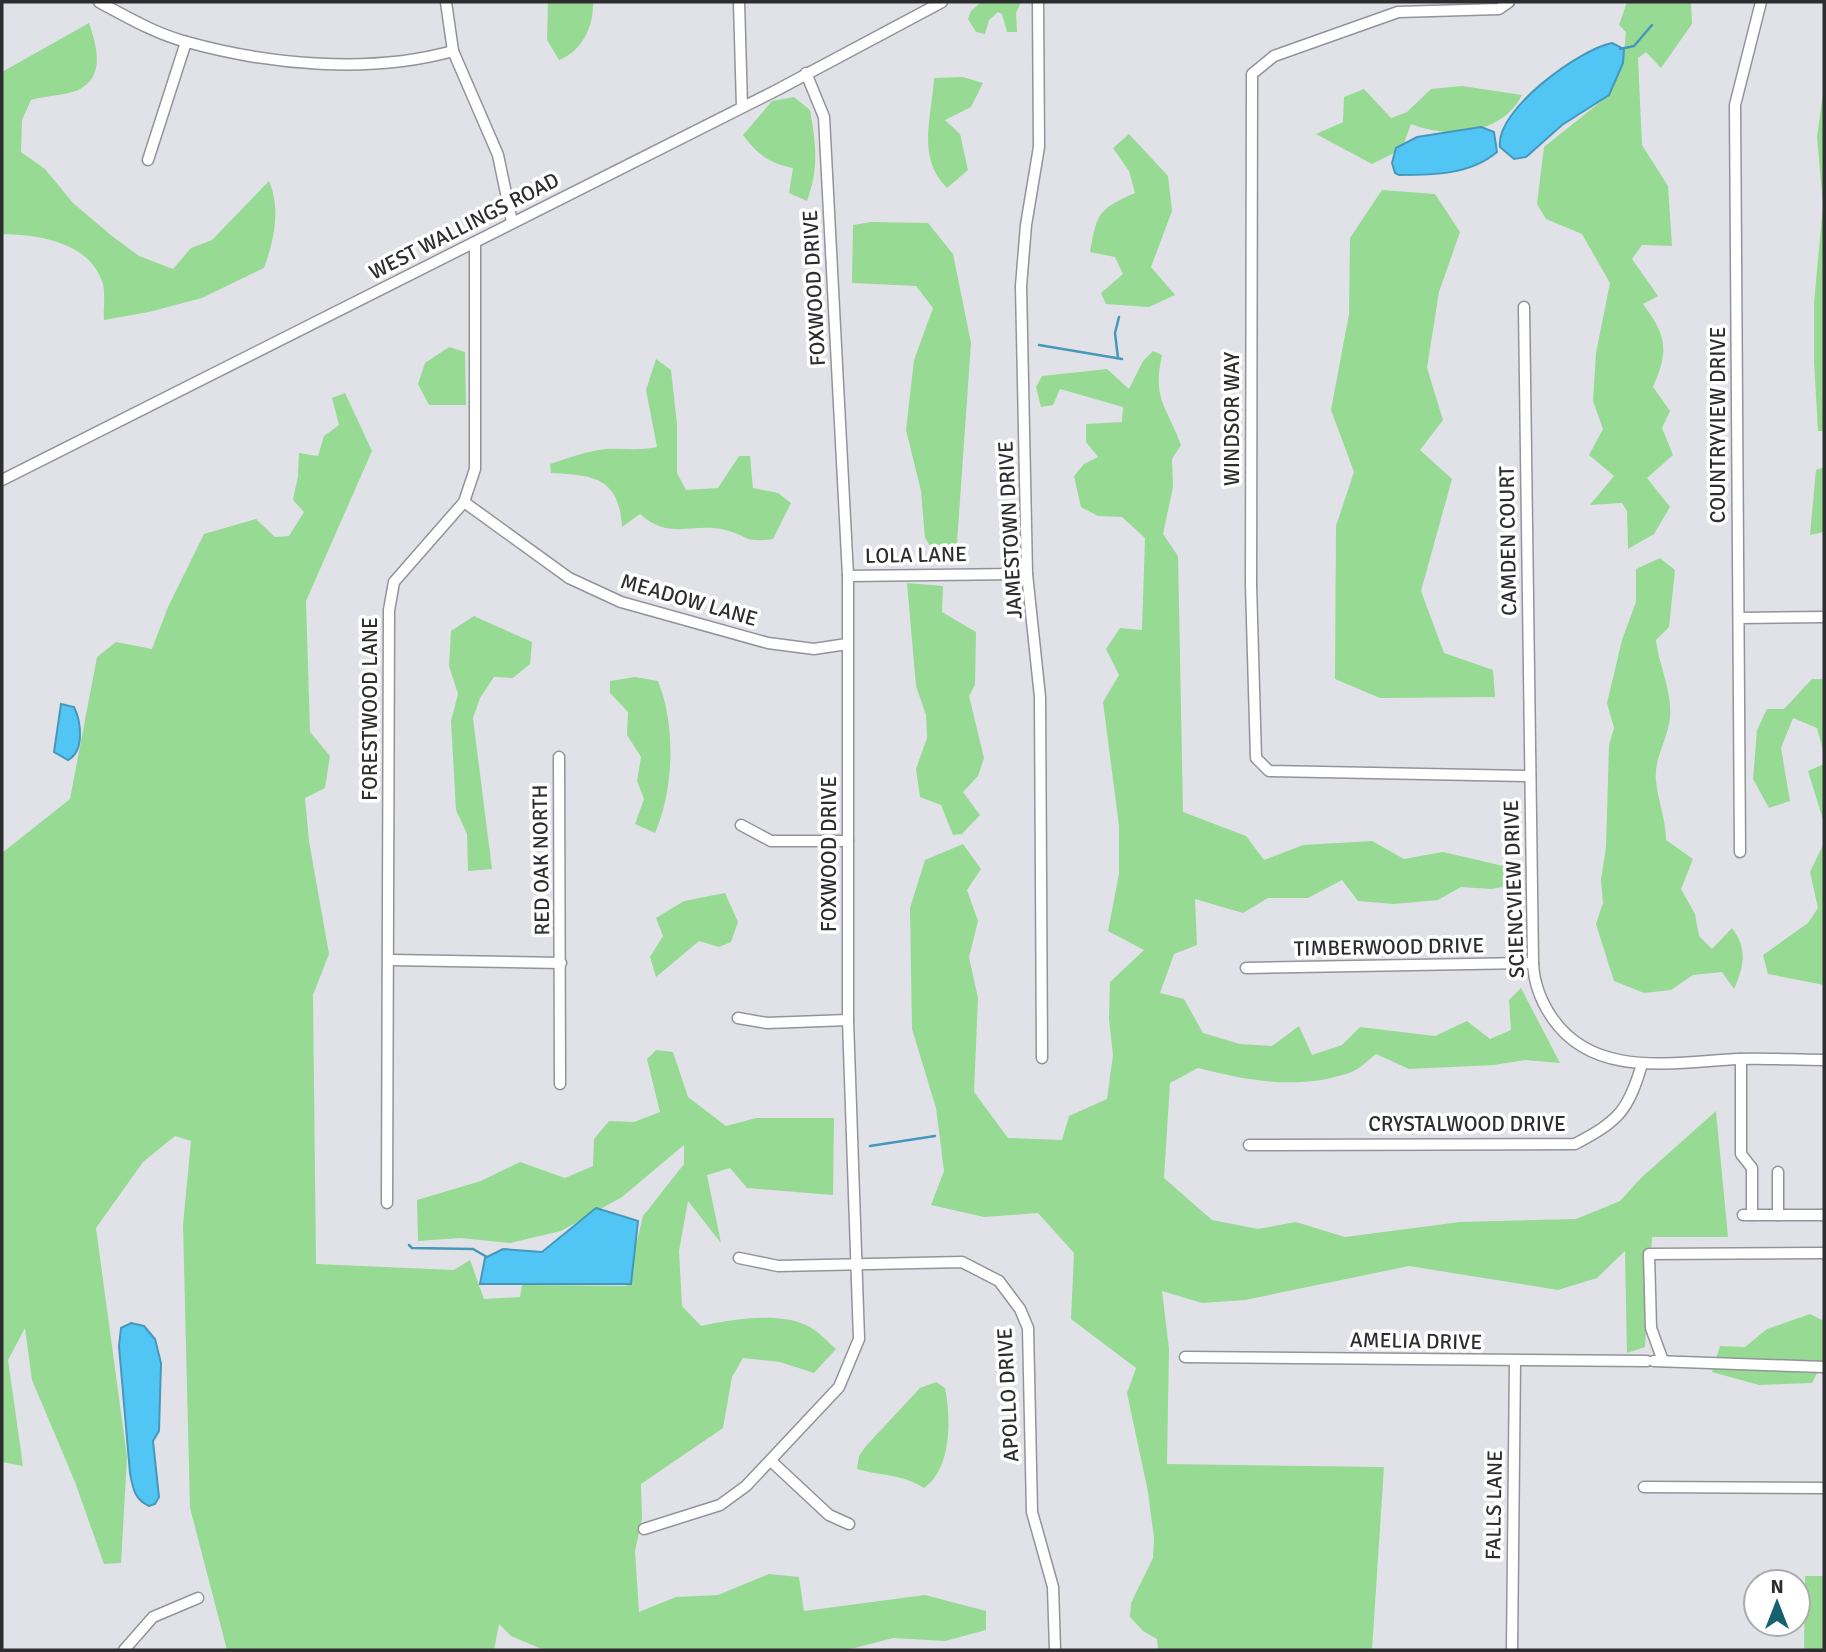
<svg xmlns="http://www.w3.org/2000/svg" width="1826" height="1652" viewBox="0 0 1826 1652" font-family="Signika,sans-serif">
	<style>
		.green { fill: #96da94 }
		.water { fill: #51c6f5; stroke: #4698ba; stroke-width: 2 }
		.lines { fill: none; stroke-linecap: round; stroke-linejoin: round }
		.stream { stroke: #4698ba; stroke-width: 2.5 }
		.minor-casing { stroke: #93949a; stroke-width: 13 }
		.minor { stroke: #fff; stroke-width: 10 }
		.labels { text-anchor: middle; stroke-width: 7; stroke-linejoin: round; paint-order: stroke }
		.street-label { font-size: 21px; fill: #2d2d2f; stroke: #fff }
	</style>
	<rect width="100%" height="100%" fill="#e1e2e8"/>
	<g class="green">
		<path d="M548,2H593C594,26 582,51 559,60L547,40Z"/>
		<path d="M981,2H1021L1016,13L1017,32H1007L1002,14L998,12L989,20L985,34L976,32L968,19L971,11Z"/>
		<path d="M1627,2H1691L1692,24L1661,68L1646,52L1638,58L1642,145L1668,186L1672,246L1642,245L1632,259L1658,296L1643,304C1667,336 1669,350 1653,387L1670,411L1662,428L1673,455L1647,478L1670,507L1654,534L1628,549L1627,511L1622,503L1590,505L1614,476L1589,455L1603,429L1593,401L1596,353L1610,283L1582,234L1546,219L1537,204L1544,147L1609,95L1623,63L1626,32L1619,25Z"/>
		<path d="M89,23C96,44 106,75 80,89C70,95 43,96 31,100L22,120L21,152L45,169L73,203L112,236L139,256L173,269L191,248L212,240L269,181C281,208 274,241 264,268L202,298L149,312L104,320C103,309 106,291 102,281C87,241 38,235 2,234V72Z"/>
		<path d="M963,77L983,83L971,107L945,120L960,134L968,170L947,188C916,157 932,117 934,78Z"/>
		<path d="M1462,86L1522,95C1502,135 1448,139 1411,124L1402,149L1372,164L1316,134L1343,122L1344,97L1364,89L1391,118L1407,112L1431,89Z"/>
		<path d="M1824,86V431H1818L1814,361V303L1823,205L1817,137Z"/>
		<path d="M794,97L810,110C816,144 819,169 807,201L789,193L793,168C769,163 757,154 743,135L772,101Z"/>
		<path d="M1129,134L1168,176L1172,211L1151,267L1175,295L1149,307L1106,304L1101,293L1123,274L1115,257L1090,252C1097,212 1099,209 1135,193L1129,171L1113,148Z"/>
		<path d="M1382,190L1435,194L1460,232L1439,292L1427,368L1443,420L1420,450L1452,479L1421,591L1444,653L1493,670L1495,697L1380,698L1335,679L1336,526L1354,472L1331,410L1349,314L1350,238Z"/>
		<path d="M871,222L928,223L953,254L971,343L957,543L939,559L925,538L921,491L906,430L914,360L933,308L916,286L852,283L853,225Z"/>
		<path d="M449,347L465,352L466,405H429L418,384L425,363Z"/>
		<path d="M1153,351L1162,355C1152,400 1167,406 1181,445L1172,459L1173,487L1163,534L1178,556L1183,812L1246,836L1264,860L1303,845L1372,841L1404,859L1443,852L1512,868L1514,885L1491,889L1461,887L1438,900L1394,904L1358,901L1342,880L1308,898H1268L1243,913L1195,899L1197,945L1174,954L1160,993L1184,999L1203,1033L1240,1044L1272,1046L1299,1026L1312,1055L1342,1045L1360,1027L1435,1036L1467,1021L1490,1039L1511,1030L1509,1000L1521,988L1560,1063L1525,1060L1494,1065L1409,1069L1376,1054C1368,1060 1359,1070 1349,1073C1298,1090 1249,1081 1198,1068L1170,1083L1164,1178L1212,1220L1258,1229L1296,1222L1345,1237L1460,1222L1576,1219L1620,1201L1642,1177L1716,1111L1728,1237H1652L1645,1347L1627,1353L1625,1251L1597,1278L1558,1290L1409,1266L1245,1300L1202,1303L1162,1291L1169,1349L1167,1464L1384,1467L1372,1650H1158L1157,1639L1143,1631L1130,1617L1131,1603L1153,1558L1154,1538L1148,1492L1127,1393L1136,1368L1071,1319L1074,1253L1038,1213L984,1217L931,1205L944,1171L936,1108L912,1029L910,908L925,860L963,844L981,869L967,890L978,921L969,957L978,998L974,1092L1008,1138L1062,1140L1069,1116L1107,1099L1113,1055L1109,1019L1110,982L1144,950L1108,931L1119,874V826L1103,702L1119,675L1106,649L1120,628L1142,630L1145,538L1122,517L1098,516L1081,507L1074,476L1084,464L1098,457L1086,442V424L1122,422L1123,407L1060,389L1053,405L1041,407L1036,387L1042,376L1107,369L1129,389L1143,361Z"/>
		<path d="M656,359L671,370L677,424V473L686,490L718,488L739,456H750L753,488L778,493L791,503L773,539C742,543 750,536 725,530C692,522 670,541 640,514L622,527C619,478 595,475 551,473L550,464C568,458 587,451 606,449C624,448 639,451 657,447L646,390Z"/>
		<path d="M345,393L372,451L306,601L310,732L330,756L325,788L305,798L309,841L329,954L313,995L316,1264L454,1270L470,1260L484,1299L520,1297L522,1285L626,1286L643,1216L684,1164V1145L622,1197L561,1231L510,1243L460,1238L418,1241L417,1200L481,1181L520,1162L565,1178L593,1166L594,1139L609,1121L634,1122L660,1112L647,1059L656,1050L673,1052L688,1097L726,1126L756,1118H834L833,1195L747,1188L730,1168L707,1175L721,1243L688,1201L679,1251L682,1306L701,1326C731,1319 782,1311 810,1327C820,1333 828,1342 836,1349L814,1373L780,1362L743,1358L732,1377L723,1428L641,1484L642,1519L635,1551L639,1612L676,1597L718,1595L769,1574L799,1577L804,1611L925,1595L986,1611V1630L945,1641L893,1638L847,1650H544L511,1636L499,1624L494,1650H227L190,1508L183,1225L191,1141L175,1136L143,1162L96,1228L127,1457L121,1563L104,1564L75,1482L32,1380L25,1328L8,1360L23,1466L2,1462V853L70,799L97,657L116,642L152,649L168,607L204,534L256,519L275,537L289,536L304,512L293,500L298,476L299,453L318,456L324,436L339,425L332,398Z"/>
		<path d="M1824,467V532L1810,535L1816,470Z"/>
		<path d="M1660,558L1675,570L1669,627L1656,640C1659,667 1675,697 1669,724C1665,744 1654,760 1656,781C1658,802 1666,819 1666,840L1693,859L1681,889L1695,914L1699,936L1712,949L1732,928C1748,949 1744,966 1734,989L1722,972L1693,975L1671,990L1644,993L1614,981L1596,924L1603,903L1601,880L1606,847L1609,745L1614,728L1607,703L1622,640L1636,602V569Z"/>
		<path d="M907,583L943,586L942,612L976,632L975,685L969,696L984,758L978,776L963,792L980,815L962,834L953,835L941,805L920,797L916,769L927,738L926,715L916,686Z"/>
		<path d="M474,616L532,642L530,664L513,678L494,677L480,698L473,718L492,869L468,871L467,834L456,810L451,721L458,694L449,666L451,631Z"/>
		<path d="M635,677L658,681C676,725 674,790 655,833L635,824L644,799L637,781L641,757L627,735L628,712L610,693V681Z"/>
		<path d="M1812,679H1824V754L1817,728L1793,718L1781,748L1790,801L1769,808L1753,779L1757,730L1767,709H1784Z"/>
		<path d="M1824,764V823L1808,771Z"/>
		<path d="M1824,843V985L1768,974L1763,955L1808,923L1818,908L1810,872Z"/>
		<path d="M725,893L738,922L731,942L719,947L699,941L656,977L650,957L663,936L656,918L684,901Z"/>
		<path d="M1810,1314L1824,1321V1360L1812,1383L1759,1385L1712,1372L1720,1346L1745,1347L1767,1329Z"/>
		<path d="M936,1382L945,1388C951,1418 952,1469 924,1488C902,1474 882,1476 857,1469L859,1456L866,1446L920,1388Z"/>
		<path d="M1805,1576H1824V1650H1804Z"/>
	</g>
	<g class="water">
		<path d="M1612,43L1624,49L1623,63L1609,95L1562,125L1526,157L1514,159L1500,147C1495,110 1580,49 1612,43Z"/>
		<path d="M1481,127L1494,132L1497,152C1470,175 1432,175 1399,175L1395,173L1392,163L1396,148L1417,137Z"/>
		<path d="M61,704L74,707C81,721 85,751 68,760L54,752Z"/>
		<path d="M596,1208L638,1221L631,1284H480L485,1258L503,1249L542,1252Z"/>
		<path d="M131,1323L144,1326L155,1339L161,1363L159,1431L153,1441L159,1497L155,1504L149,1506C134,1499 133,1488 130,1473L119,1346L121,1328Z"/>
	</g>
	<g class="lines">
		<g class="stream">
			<path d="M1620,49L1634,46L1652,25"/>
			<path d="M1039,345L1122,359"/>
			<path d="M1118,358L1115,333L1119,317"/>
			<path d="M870,1146L935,1136"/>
			<path d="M409,1245L412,1248L473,1249L487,1257"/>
		</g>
		<defs>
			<g id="minor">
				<path d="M99,2C127,17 156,34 187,42C270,65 370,74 453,51"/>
				<path d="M446,2L453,51L498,155L512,222"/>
				<path d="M739,2L742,107"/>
				<path d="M1038,2L1039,147L1026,225L1021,286L1027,574L1040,697L1042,1058"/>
				<path d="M1509,2L1499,9L1398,12L1274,56L1252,74L1251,585L1256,758L1269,771L1530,776"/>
				<path d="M148,160L186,42"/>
				<path d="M1524,307L1533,963C1534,984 1541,1002 1553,1019C1595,1079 1674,1062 1738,1059C1766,1058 1795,1060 1824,1060"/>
				<path d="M2,480L777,90L942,2"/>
				<path d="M464,502L569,578L621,602L768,643L814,649L847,644"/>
				<path d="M848,576L1027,574"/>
				<path d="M1739,618L1824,617"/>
				<path d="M559,757L560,1084"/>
				<path d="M741,825L771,841H848"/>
				<path d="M1740,852L1735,105L1761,2"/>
				<path d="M390,960L561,963"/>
				<path d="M1246,968L1533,963"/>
				<path d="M738,1018L767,1023L848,1020"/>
				<path d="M1741,1059V1154L1752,1168V1215"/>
				<path d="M1249,1145L1575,1144C1618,1121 1628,1112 1642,1064"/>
				<path d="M1778,1172V1215"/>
				<path d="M387,1203L389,610L394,582L464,502L475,469V243"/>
				<path d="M1743,1215H1824"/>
				<path d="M739,1258L778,1266L962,1262L999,1281L1020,1309L1028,1328L1032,1512L1053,1587L1055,1650"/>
				<path d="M1185,1357L1647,1361"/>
				<path d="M1654,1361L1824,1367"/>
				<path d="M1663,1361L1651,1328L1649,1254L1824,1253"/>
				<path d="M771,1461L829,1515L849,1524"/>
				<path d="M1644,1487L1824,1488"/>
				<path d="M644,1529L720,1505L746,1486L839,1387L859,1339L848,1020V576L824,117L806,73"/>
				<path d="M124,1650L153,1617L198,1598"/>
				<path d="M1512,1650L1515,1361"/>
			</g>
		</defs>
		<use href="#minor" class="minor-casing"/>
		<use href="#minor" class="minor"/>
	</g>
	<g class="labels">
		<g class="street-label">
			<text transform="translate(464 226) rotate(-27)" y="7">WEST WALLINGS ROAD</text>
			<text transform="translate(814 288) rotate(-93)" y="7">FOXWOOD DRIVE</text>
			<text transform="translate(1232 419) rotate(-90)" y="7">WINDSOR WAY</text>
			<text transform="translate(1718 425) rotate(-90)" y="7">COUNTRYVIEW DRIVE</text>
			<text transform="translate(1010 530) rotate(-93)" y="7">JAMESTOWN DRIVE</text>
			<text transform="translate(1508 541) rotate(-91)" y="7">CAMDEN COURT</text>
			<text transform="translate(916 555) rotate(-1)" y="7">LOLA LANE</text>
			<text transform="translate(689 600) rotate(16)" y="7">MEADOW LANE</text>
			<text transform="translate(370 709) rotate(-90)" y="7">FORESTWOOD LANE</text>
			<text transform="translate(829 854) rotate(-90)" y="7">FOXWOOD DRIVE</text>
			<text transform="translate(541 860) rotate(-91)" y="7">RED OAK NORTH</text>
			<text transform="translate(1514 889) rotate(-92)" y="7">SCIENCVIEW DRIVE</text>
			<text transform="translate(1389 947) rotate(-1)" y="7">TIMBERWOOD DRIVE</text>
			<text x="1467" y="1131">CRYSTALWOOD DRIVE</text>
			<text transform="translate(1416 1341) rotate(1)" y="7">AMELIA DRIVE</text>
			<text transform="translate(1008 1395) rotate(-93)" y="7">APOLLO DRIVE</text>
			<text transform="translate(1494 1505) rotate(-89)" y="7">FALLS LANE</text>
		</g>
	</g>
	<rect width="1826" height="1652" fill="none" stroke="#2d2d2f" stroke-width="7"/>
	<g transform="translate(1777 1603)"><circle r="33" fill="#ffffff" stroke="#ababac" stroke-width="2"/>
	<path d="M0-5L12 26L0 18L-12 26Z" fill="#15616d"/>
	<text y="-10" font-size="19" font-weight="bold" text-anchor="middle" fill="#2d2d2f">N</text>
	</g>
</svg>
